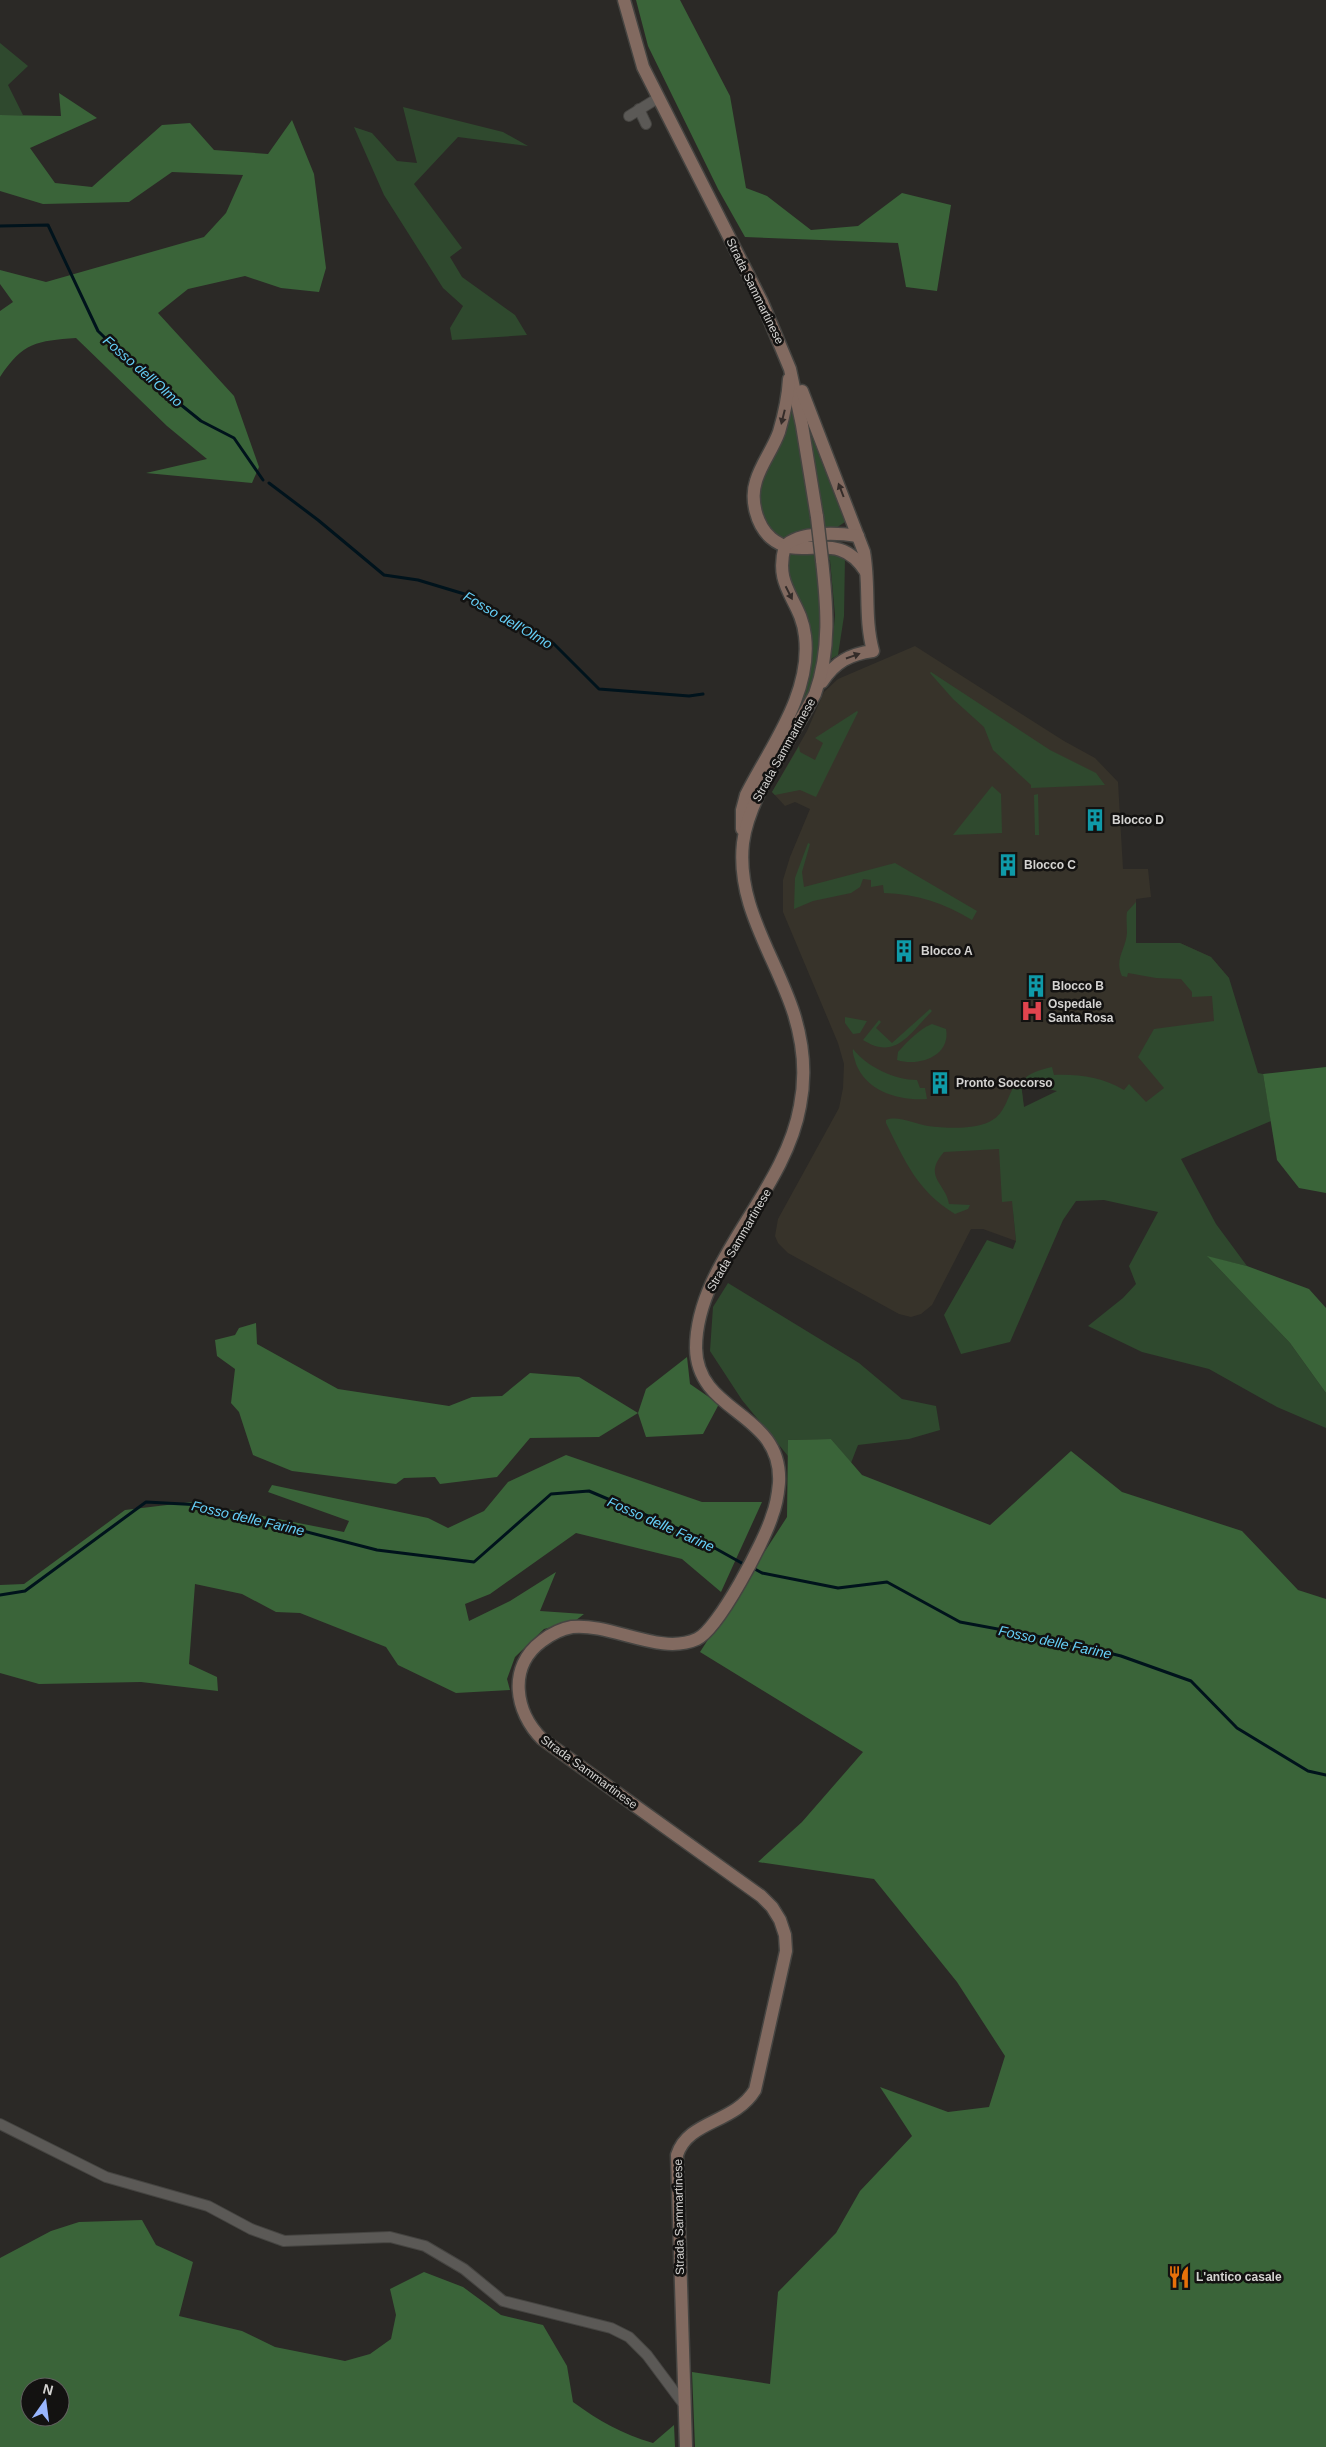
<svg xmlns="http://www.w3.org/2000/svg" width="1326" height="2447" viewBox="0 0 1326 2447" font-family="Arial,sans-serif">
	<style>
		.built { fill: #37332a }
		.green { fill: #2f492e; fill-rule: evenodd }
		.forest { fill: #3a6439; fill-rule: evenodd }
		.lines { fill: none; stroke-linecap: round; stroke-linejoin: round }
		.stream { stroke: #00131c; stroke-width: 3 }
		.minor-casing { stroke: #454441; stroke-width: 12 }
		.secondary-casing { stroke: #454441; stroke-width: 15 }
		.minor { stroke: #5b5956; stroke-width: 10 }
		.secondary { stroke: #826a60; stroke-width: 12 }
		.secondary-bridge-casing { stroke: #454441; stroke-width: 15; stroke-linecap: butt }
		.secondary-bridge { stroke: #826a60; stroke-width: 12 }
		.oneway { fill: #342c29 }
		.labels { text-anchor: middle; stroke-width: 5; stroke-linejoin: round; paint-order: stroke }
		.street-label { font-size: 12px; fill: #d4d3d1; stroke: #131211 }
		.poi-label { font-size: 12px; font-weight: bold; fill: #d4d3d1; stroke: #131211; text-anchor: start }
		.water-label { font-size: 14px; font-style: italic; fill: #65cff7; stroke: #131211 }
	</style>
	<rect width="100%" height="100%" fill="#2b2926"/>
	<path class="built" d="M915,646L1064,741L1095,758L1118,782L1123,869H1148L1151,897L1136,899V943H1180L1211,957L1229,978L1185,1110L1021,1084L1028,1144L1013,1210L1016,1241L983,1229H971L932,1305L921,1314L911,1317L899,1314L788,1253L778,1243L775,1236L778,1219L839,1108L843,1088L844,1064L838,1043L783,912V880L790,857L810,809L795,802L785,806L772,792L807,731L824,692L838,679Z"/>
	<g class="green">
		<path d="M0,43L28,66L8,85L23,115H0Z"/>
		<path d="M403,107L503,132L528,146L458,137L414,184L462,248L450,257L462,277L515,315L527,335L452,340L450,328L463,306L443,288L384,195L354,127L372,133L397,161L417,163Z"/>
		<path d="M790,405H793L823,517L810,432L845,522L836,528L784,539L775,536L761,513L759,487Z"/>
		<path d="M825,549L845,556L844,616L838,655L831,659L835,615L830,560L817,561C821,605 826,648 810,690C804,706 793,720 784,734L808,668L787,580L788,553Z"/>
		<path d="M931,672L1050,750L1096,773L1105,785L1031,788V785L993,750L984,727L953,699L930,673Z"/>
		<path d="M857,711L858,712L816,797L800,790L775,795L772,792L799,746L800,752L815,760L823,743L815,738Z"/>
		<path d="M992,786L1001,794L1002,833L953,835Z"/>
		<path d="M1038,794L1039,835H1035L1034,795Z"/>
		<path d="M808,843L810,844L802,872L804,887L895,863L977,911L972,920C944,903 917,894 884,893L883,885L871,887V880L863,879L860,887L851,893L813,901L794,909L795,878Z"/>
		<path d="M1136,902V943H1180L1211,957L1229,978L1258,1073L1263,1074L1271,1121L1181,1159L1216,1224L1247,1266L1208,1257L1290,1343L1326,1393V1428L1277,1407L1209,1369L1142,1352L1088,1326L1123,1298L1136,1284L1129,1266L1158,1212L1104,1200L1076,1201L1063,1220L1010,1342L961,1354L944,1315L987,1240L1013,1249L1016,1241L1012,1201L1002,1202L999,1149L944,1152C922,1177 946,1183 949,1204L970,1205L968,1209L955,1214C917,1191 905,1161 886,1123V1120C897,1115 916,1124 928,1126C945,1128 972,1130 989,1122C1004,1115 1006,1101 1013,1088C1016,1084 1020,1085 1022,1082C1029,1072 1040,1070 1052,1067L1054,1075C1078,1074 1102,1077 1124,1090L1129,1084L1146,1102L1164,1088L1138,1057L1154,1029L1214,1021L1212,996L1192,997V992L1181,979L1156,978L1128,973L1127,977L1122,976C1114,959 1126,949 1127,933C1127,926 1126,919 1127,912ZM1021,1083L1057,1091L1024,1107Z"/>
		<path d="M930,1009L932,1011C910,1033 896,1061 863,1040L879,1020L881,1022L876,1028L892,1043Z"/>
		<path d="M845,1017L867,1021L860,1033L853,1034L845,1023Z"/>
		<path d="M932,1024L946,1029C951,1056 919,1067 897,1060L898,1052C907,1042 919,1029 932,1024Z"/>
		<path d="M853,1049C867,1067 895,1080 917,1080L920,1088H925L927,1099C900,1101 867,1092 856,1064C855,1059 852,1053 853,1049Z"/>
		<path d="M728,1283L859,1363L902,1399L936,1406L940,1430L909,1439L858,1445L851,1463L831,1439L789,1440L788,1456L742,1400L710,1351L713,1307Z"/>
	</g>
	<g class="forest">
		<path d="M636,0H680L730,96L746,188L767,196L811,230L858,226L902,193L951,205L937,291L906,287L898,243L745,237L718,189L648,46Z"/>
		<path d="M59,93L97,118L30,148L55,183L92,187L162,125L190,123L214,150L268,154L292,120L314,174L326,268L319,292L281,288L245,276L188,289L158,313L234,396L259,467L252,483L146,473L207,459L167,426L76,338C37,341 23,342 0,377V311L13,302L0,284V270L46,282L204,237L226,213L243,175L172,172L129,202L43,204L0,191V115L61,116Z"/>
		<path d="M1326,1067V1193L1299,1188L1277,1160L1263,1074Z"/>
		<path d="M1207,1256L1247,1266L1309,1289L1326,1308V1393L1290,1343Z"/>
		<path d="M256,1323L257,1344L338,1389L449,1406L472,1397L502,1396L530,1373L579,1377L638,1413L646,1389L687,1357L690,1384L719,1404L703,1434L646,1437L638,1413L599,1437L530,1438L497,1477L440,1484L435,1477L404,1478L396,1484L292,1471L253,1455L239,1412L231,1403L235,1369L217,1356L215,1340L235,1335L239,1328Z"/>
		<path d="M831,1439L862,1475L990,1525L1071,1451L1122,1492L1242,1531L1298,1590L1326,1599V2447H695L692,2372L770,2384L778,2292L836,2233L860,2191L912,2136L880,2087L948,2112L989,2107L1005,2056L957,1982L874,1879L758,1862L802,1822L863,1752L700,1652L787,1517L788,1440Z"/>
		<path d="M566,1455L702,1502H762L721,1592L682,1559L576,1533L490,1594L465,1604L469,1621L510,1601L556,1572L540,1611L584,1614L575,1621L544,1629L515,1657L507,1679L510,1690L456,1693L398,1665L386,1647L300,1613L276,1612L242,1594L195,1584L189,1664L217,1677L218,1691L141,1682L39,1684L0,1673V1585L24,1584L125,1510L192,1502L344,1532L349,1521L268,1492L272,1485L428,1518L448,1528L484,1511L508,1482Z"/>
		<path d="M142,2220L156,2245L193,2262L179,2316L242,2331L275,2347L345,2361L370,2354L391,2339L396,2315L390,2289L424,2272L463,2287L501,2315L543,2325L567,2366L573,2402C599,2421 622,2434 653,2443L674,2425L675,2447H0V2258L51,2231L79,2222ZM30,2387H60V2417H30Z"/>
	</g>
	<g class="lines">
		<g class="stream">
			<path d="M0,226L48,225L98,331L139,371L201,421L234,438L263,480"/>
			<path d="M269,483L318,520L384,575L418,580L471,596L485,609L514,621L553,643L599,689L689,696L703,694"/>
			<path d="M753,1568L762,1573L838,1588L887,1582L960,1622L1052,1639L1121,1656L1191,1681L1237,1728L1308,1771L1326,1775"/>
			<path d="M0,1595L25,1591L146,1502L202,1505L377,1550L474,1562L551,1494L589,1491L686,1532L747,1566"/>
		</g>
		<defs>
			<g id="minor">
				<path d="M639,109L646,124"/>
				<path d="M629,116L658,98"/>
				<path d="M0,2124L106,2177L208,2206L251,2229L284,2241L390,2237L425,2246L464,2269L503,2301L611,2328L629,2337L647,2355L685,2406"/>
			</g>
			<g id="secondary">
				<path d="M624,0L643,67L762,302L790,369L802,425L817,517"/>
				<path d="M789,379C788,397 784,415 779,432C773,449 761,464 756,481C750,499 756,525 771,538C801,564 837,526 866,572"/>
				<path d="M802,391L864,552C870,585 864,618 873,651C850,654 835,662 822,682"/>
				<path d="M742,829V810L746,795C770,747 812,694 805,636C801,599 773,588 785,546C800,531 838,533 858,536"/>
				<path d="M686,2447L677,2155C688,2120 734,2124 755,2090L786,1951L785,1935L780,1920L772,1907L761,1896L542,1739C515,1712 507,1667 542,1641C551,1634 561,1629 572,1627C612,1623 660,1656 697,1639C718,1630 765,1540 772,1516C776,1506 778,1494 779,1483C783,1411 697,1415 696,1348C696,1263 785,1193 800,1106C806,1076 803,1043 794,1014C776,957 736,906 743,843C749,795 792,738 815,694C831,650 827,605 822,560"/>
			</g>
		</defs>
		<use href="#minor" class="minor-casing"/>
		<use href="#secondary" class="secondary-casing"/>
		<use href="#minor" class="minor"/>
		<use href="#secondary" class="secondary"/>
		<defs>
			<path id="secondary-bridge" d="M817,517L822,560"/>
		</defs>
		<use href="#secondary-bridge" class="secondary-bridge-casing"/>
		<use href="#secondary-bridge" class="secondary-bridge"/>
	</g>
	<defs><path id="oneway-solid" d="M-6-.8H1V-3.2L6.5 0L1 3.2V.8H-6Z" transform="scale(1.25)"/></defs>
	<g class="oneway">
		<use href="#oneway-solid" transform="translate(783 417) rotate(104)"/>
		<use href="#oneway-solid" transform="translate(841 490) rotate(-111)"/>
		<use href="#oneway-solid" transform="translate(789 593) rotate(63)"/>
		<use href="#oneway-solid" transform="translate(853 656) rotate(-19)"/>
	</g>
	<defs>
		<symbol id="building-bare" viewBox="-9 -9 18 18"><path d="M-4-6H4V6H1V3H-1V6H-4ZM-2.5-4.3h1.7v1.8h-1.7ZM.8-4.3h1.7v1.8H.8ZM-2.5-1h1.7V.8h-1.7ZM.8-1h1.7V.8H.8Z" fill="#0f9aa8" stroke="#131211" stroke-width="2.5" paint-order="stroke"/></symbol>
		<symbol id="hospital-bare" viewBox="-9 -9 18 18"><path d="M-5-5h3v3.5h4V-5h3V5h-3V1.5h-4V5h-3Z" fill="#e0444e" stroke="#131211" stroke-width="2.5" paint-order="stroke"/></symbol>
		<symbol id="restaurant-bare" viewBox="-9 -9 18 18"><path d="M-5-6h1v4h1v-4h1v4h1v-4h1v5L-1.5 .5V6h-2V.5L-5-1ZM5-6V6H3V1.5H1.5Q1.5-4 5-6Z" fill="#e8710a" stroke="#131211" stroke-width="2.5" paint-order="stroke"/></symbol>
	</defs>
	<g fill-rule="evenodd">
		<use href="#building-bare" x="1079" y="804" width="32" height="32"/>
		<use href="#building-bare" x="992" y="849" width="32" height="32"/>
		<use href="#building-bare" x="888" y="935" width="32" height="32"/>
		<use href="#building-bare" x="1020" y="970" width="32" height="32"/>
		<use href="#hospital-bare" x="1016" y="995" width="32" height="32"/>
		<use href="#building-bare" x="924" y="1067" width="32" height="32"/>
		<use href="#restaurant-bare" x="1163" y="2261" width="32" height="32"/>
	</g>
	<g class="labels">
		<g class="street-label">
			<text transform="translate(755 291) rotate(64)" y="4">Strada Sammartinese</text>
			<text transform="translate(784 750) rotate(-61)" y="4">Strada Sammartinese</text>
			<text transform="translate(739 1240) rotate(-60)" y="4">Strada Sammartinese</text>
			<text transform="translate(589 1772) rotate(36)" y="4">Strada Sammartinese</text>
			<text transform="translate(679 2217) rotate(-91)" y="4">Strada Sammartinese</text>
		</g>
		<g class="poi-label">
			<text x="1112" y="824">Blocco D</text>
			<text x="1024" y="869">Blocco C</text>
			<text x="921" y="955">Blocco A</text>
			<text x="1052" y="990">Blocco B</text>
			<text x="1048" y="1008">Ospedale<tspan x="1048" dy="14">Santa Rosa</tspan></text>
			<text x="956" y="1087">Pronto Soccorso</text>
			<text x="1196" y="2281">L'antico casale</text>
		</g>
		<g class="water-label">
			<text transform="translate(143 371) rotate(41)" y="5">Fosso dell'Olmo</text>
			<text transform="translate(508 620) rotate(30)" y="5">Fosso dell'Olmo</text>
			<text transform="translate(248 1518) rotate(13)" y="5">Fosso delle Farine</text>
			<text transform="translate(661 1524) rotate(24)" y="5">Fosso delle Farine</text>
			<text transform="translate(1055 1642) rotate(12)" y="5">Fosso delle Farine</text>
		</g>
	</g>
	<g transform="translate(45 2402) rotate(14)"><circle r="24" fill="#131211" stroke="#605f5e"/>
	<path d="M0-4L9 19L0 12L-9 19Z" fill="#98b5fd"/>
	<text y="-8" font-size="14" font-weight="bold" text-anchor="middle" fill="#d4d3d1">N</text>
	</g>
</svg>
